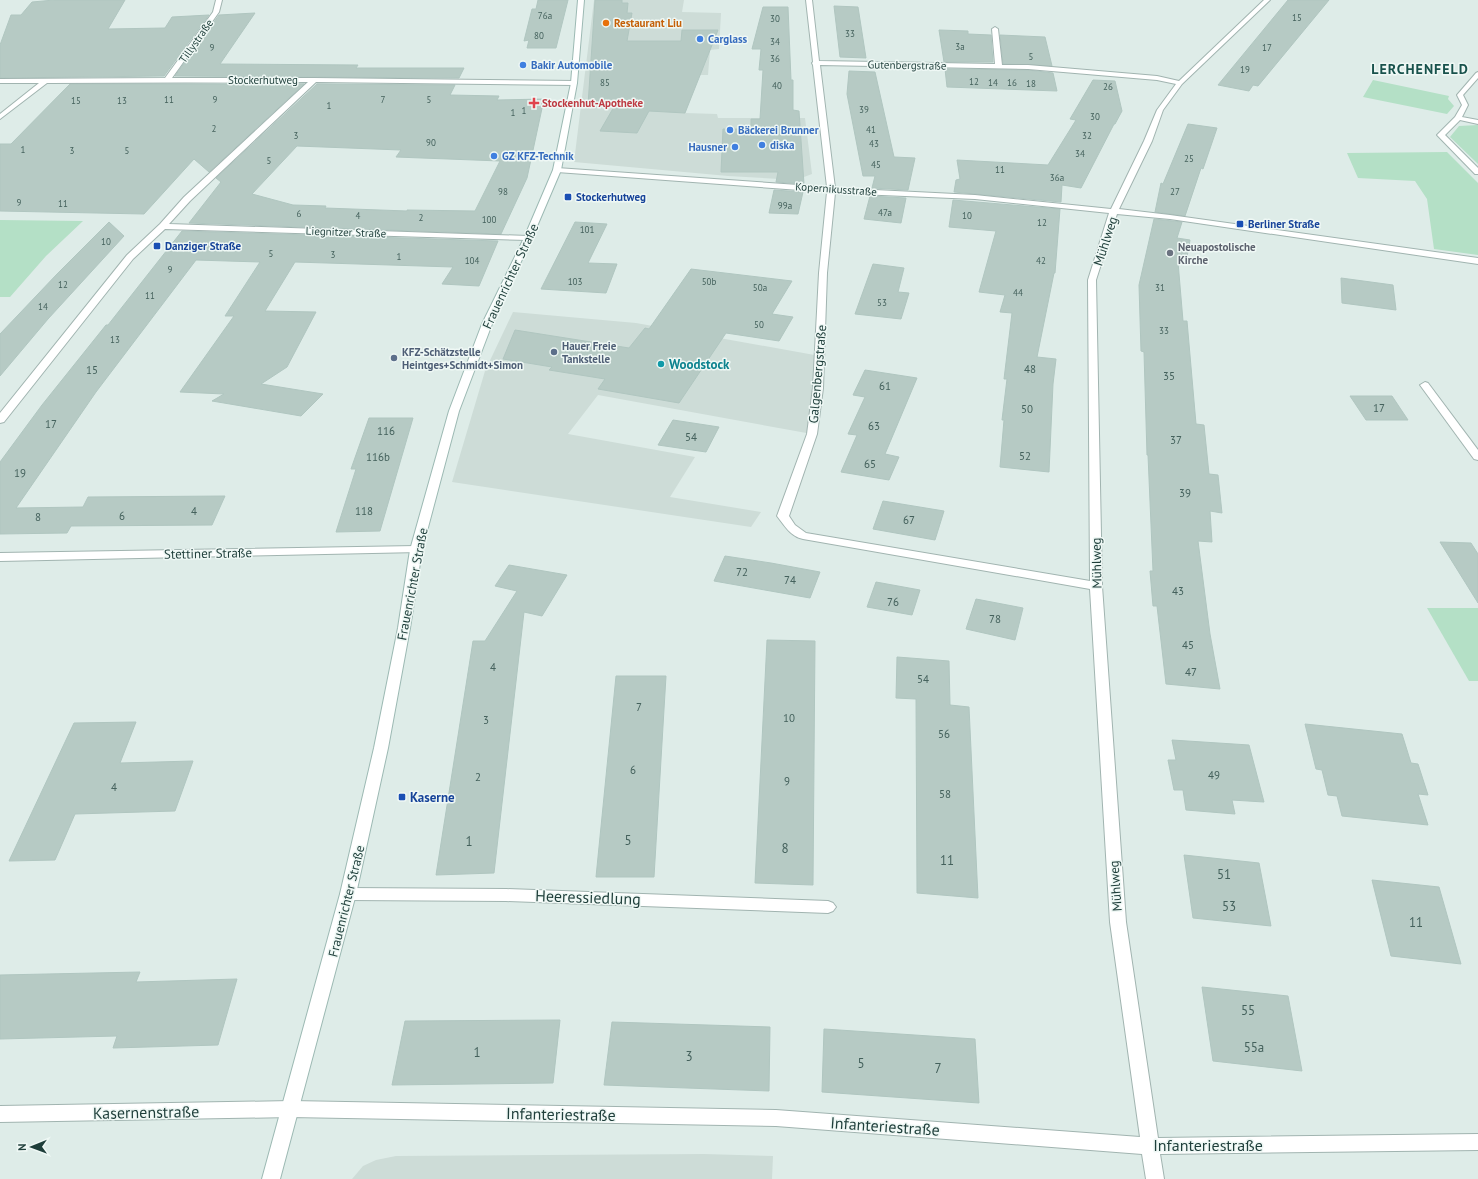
<svg xmlns="http://www.w3.org/2000/svg" width="1478" height="1179" viewBox="0 0 1478 1179" font-family="'PT Sans',sans-serif">
	<style>
		.built { fill: #cddcd7 }
		.green { fill: #b4e0c6 }
		.building { fill: #b6cac4; stroke: #b0c6c0; fill-rule: evenodd }
		.lines { fill: none; stroke-linecap: round; stroke-linejoin: round }
		.minor-casing { stroke: #a1b4b0; stroke-width: 2 }
		.secondary-casing { stroke: #9cb9b3; stroke-width: 2 }
		.minor { fill: #fff; fill-rule: evenodd }
		.secondary { fill: #fff; fill-rule: evenodd }
		.food-dot { fill: #e8710a; stroke: #eff8f5; stroke-width: 1.5 }
		.shop-dot { fill: #3f7fe0; stroke: #eff8f5; stroke-width: 1.5 }
		.health-dot { fill: #e0444e; stroke: #eff8f5; stroke-width: 1.5 }
		.transit-dot { fill: #1a4fb4; stroke: #eff8f5; stroke-width: 1.5 }
		.worship-dot { fill: #6b7280; stroke: #eff8f5; stroke-width: 1.5 }
		.service-dot { fill: #5c6f8a; stroke: #eff8f5; stroke-width: 1.5 }
		.culture-dot { fill: #0f9aa8; stroke: #eff8f5; stroke-width: 1.5 }
		.labels { text-anchor: middle; stroke-width: 3; stroke-linejoin: round; paint-order: stroke }
		.far-number-label { font-size: 9px; fill: #44615c }
		.far-food-label { font-size: 11px; font-weight: bold; fill: #c56008; stroke: #eff8f5; text-anchor: start }
		.far-shop-label { font-size: 11px; font-weight: bold; fill: #366cbe; stroke: #eff8f5; text-anchor: start }
		.far-street-label { font-size: 11px; fill: #1e3e3a; stroke: #eff8f5 }
		.far-health-label { font-size: 11px; font-weight: bold; fill: #be3a42; stroke: #eff8f5; text-anchor: start }
		.far-transit-label { font-size: 11px; font-weight: bold; fill: #164399; stroke: #eff8f5; text-anchor: start }
		.far-worship-label { font-size: 11px; font-weight: bold; fill: #5b616d; stroke: #eff8f5; text-anchor: start }
		.far-service-label { font-size: 11px; font-weight: bold; fill: #4e5e75; stroke: #eff8f5; text-anchor: start }
		.number-label { font-size: 11px; fill: #44615c }
		.street-label { font-size: 13px; fill: #1e3e3a; stroke: #eff8f5 }
		.culture-label { font-size: 13px; font-weight: bold; fill: #0d838f; stroke: #eff8f5; text-anchor: start }
		.transit-label { font-size: 13px; font-weight: bold; fill: #164399; stroke: #eff8f5; text-anchor: start }
		.near-number-label { font-size: 13px; fill: #44615c }
		.far-district-label { font-size: 14px; font-weight: bold; letter-spacing: 1px; fill: #18524c; stroke: #eff8f5 }
		.near-street-label { font-size: 16px; fill: #1e3e3a; stroke: #eff8f5 }
	</style>
	<rect width="100%" height="100%" fill="#deece8"/>
	<g class="built">
		<path d="M594,0H684L682,12L721,13L719,49L710,50L708,75H697L693,92L685,113L717,114L718,118H805L812,174L796,180L728,176L574,162Z"/>
		<path d="M513,312L636,323L820,356L812,434L598,395L568,434L695,457L670,497L761,512L751,527L452,482L485,371Z"/>
		<path d="M704,1154L773,1156L772,1179H352L363,1166L376,1160L396,1156Z"/>
	</g>
	<g class="green">
		<path d="M1373,80L1449,96L1448,99L1454,106L1447,114L1363,97Z"/>
		<path d="M1478,125V164L1450,137L1459,126Z"/>
		<path d="M1447,152L1478,183V255L1434,249L1427,199L1415,181L1358,178L1347,153Z"/>
		<path d="M0,220L83,221L46,256L10,297H0Z"/>
		<path d="M1427,608H1478V681H1469Z"/>
	</g>
	<g class="building">
		<path d="M54,0H125L108,29L165,28L172,17L209,15L164,76L0,78V45L11,15H21L32,2Z"/>
		<path d="M538,0H568L556,48H527L529,40L524,41L532,9H536Z"/>
		<path d="M595,0H622V3H628L627,13H632L627,41H681L682,30H718L685,113L649,111L637,133L600,131L615,105H588Z"/>
		<path d="M1288,0H1329L1258,86L1253,85L1249,91L1218,85Z"/>
		<path d="M834,6L858,7L866,58L840,57Z"/>
		<path d="M763,7H788L791,80H793V110L799,111L804,184L776,182L778,172H721L723,129H751V119H760L763,70H759L761,49H752Z"/>
		<path d="M255,13L220,64L358,65L356,68H464L459,78L175,76L219,15Z"/>
		<path d="M939,30L968,31V34L991,35L993,62H944Z"/>
		<path d="M1000,35L1045,37L1052,66L1003,64Z"/>
		<path d="M945,69L1028,70L1053,73L1057,91L947,87Z"/>
		<path d="M849,71L875,72L894,157L915,158L908,190L872,188L875,176H863L847,94Z"/>
		<path d="M1093,80L1115,81L1122,111L1115,124H1114L1081,188L1062,185L1061,202L954,192L956,180L960,179L957,160L1048,165L1076,120L1070,119Z"/>
		<path d="M70,84H304L209,172L194,159L144,214L0,211V144H11Z"/>
		<path d="M317,84L455,85L450,95L499,96L497,100L544,99L527,178L501,234L189,223L221,182L216,178ZM297,146L401,150L396,157L500,161L475,211L407,210V211L325,208L326,206L293,205L252,194Z"/>
		<path d="M1188,124L1217,128L1203,169L1201,168L1185,216L1155,212L1161,183L1163,184Z"/>
		<path d="M774,190L803,192L798,214L769,213Z"/>
		<path d="M870,196L906,198L901,223L864,219Z"/>
		<path d="M953,200L1060,209L1055,273H1054L1037,357L1056,359L1053,384L1049,472L1000,467L1004,420H1002L1007,379H1004L1012,313L1000,312L1005,295L979,292L996,231L949,227Z"/>
		<path d="M1154,219L1182,222L1177,238L1190,240L1186,263L1178,262L1183,321H1187L1196,424L1204,425L1209,474L1218,475L1222,513L1210,511L1212,542L1198,541L1210,634L1220,689L1166,684L1157,606H1153L1150,571H1153L1148,455H1147L1144,352L1141,351L1139,285Z"/>
		<path d="M109,222L124,236L48,319L0,376V334L57,274Z"/>
		<path d="M575,222L607,224L588,263L617,264L606,293L541,289Z"/>
		<path d="M182,231L498,241L479,286L442,284L453,267L295,262L265,311L316,312L287,367L261,384L323,394L301,416L212,401L224,394L180,392L234,316H225L260,262L196,260L96,392L16,508L83,507L88,497L225,496L212,525L71,526L67,533L0,534V462L42,405L106,325H108Z"/>
		<path d="M873,264L904,268L898,292L909,293L901,319L855,314Z"/>
		<path d="M691,269L792,281L772,314L793,317L779,341L726,333L679,403L598,389L605,379L549,370L552,367L503,359L515,330L629,348L645,328L649,329Z"/>
		<path d="M1341,278L1393,285L1396,310L1342,303Z"/>
		<path d="M865,370L917,378L885,454L899,457L889,480L841,472L857,435L848,434L865,397L853,395Z"/>
		<path d="M1350,396H1392L1408,420H1366Z"/>
		<path d="M369,418H413L380,531L336,532L356,469H351Z"/>
		<path d="M673,420L719,427L706,452L658,445Z"/>
		<path d="M883,501L944,511L935,540L873,529Z"/>
		<path d="M1440,542L1471,543L1478,554V603Z"/>
		<path d="M725,556L771,563L820,572L810,598L714,581Z"/>
		<path d="M509,565L567,575L542,616L524,612L494,873L436,875L473,641H485L517,591L495,586Z"/>
		<path d="M876,582L920,590L912,615L867,607Z"/>
		<path d="M976,599L1023,608L1015,640L966,629Z"/>
		<path d="M767,640L815,641L813,885L755,883Z"/>
		<path d="M897,657L949,661L950,705L969,707L978,898L917,893L916,699L896,698Z"/>
		<path d="M616,676H666L654,877H596Z"/>
		<path d="M136,722L120,763L193,761L175,811L75,814L55,860L9,861L74,723Z"/>
		<path d="M1305,724L1402,734L1411,763L1418,764L1428,795L1418,794L1428,825L1342,816L1337,796L1328,795L1322,770L1316,769Z"/>
		<path d="M1172,740L1249,745L1264,802L1232,800L1235,814L1186,810L1183,790H1174L1168,760H1176Z"/>
		<path d="M1184,855L1259,863L1271,926L1193,918Z"/>
		<path d="M1372,880L1439,887L1461,964L1391,956Z"/>
		<path d="M140,972L136,982L237,979L218,1045L113,1048L117,1036L0,1039V975Z"/>
		<path d="M1202,987L1288,996L1302,1071L1213,1061Z"/>
		<path d="M560,1020L553,1083L392,1085L405,1021Z"/>
		<path d="M612,1022L770,1027L769,1091L604,1085Z"/>
		<path d="M824,1029L975,1039L979,1103L822,1092Z"/>
	</g>
	<g class="lines">
		<defs>
			<g id="minor">
				<path d="M216,0H222L219,12L172,78H314L574,81L577,83L574,85L316,82L190,201L169,224L528,236L532,238L528,240L165,229L133,259L4,422L0,423V413L127,255L160,224L184,197L308,82L47,83L0,119V114L39,83H0V79L165,78L213,12Z"/>
				<path d="M806,0H812L819,61L995,64L992,29L995,27L998,29L1002,65H1028L1157,76L1179,81L1264,0H1270L1182,84L1163,110L1152,141L1119,209L1170,215L1478,258V264L1170,219L1117,214L1096,280L1102,586L1126,922L1158,1138L1478,1134V1150L1160,1154L1164,1179H1146L1142,1154L776,1126L291,1117L0,1122V1106L291,1101L776,1110L1140,1137L1110,922L1090,589L803,539C791,537 784,525 777,516L807,434L813,388L819,273L827,192L557,172L553,170L557,168L827,187L813,65L812,63L813,62ZM820,65L1028,69L1157,80L1176,84L1157,110L1144,141L1111,209L975,195L835,188ZM835,193L975,199L1109,213L1088,280L1090,581L806,533L795,525L789,516L817,434L823,388L827,273Z"/>
				<path d="M1478,72V78L1463,95L1468,105L1462,117L1478,120V124L1460,120L1445,135L1478,168V174H1475L1437,135L1455,117L1462,105L1457,95L1476,73Z"/>
				<path d="M1425,382L1428,383L1478,450V460L1474,459L1420,385Z"/>
				<path d="M416,546L420,548L422,550L420,552L0,561V553Z"/>
				<path d="M348,888L506,889L828,901L833,903L836,907L833,911L828,913L506,901L348,900L343,898L340,894L343,890Z"/>
			</g>
			<path id="secondary" d="M578,0H584L577,83L561,170L532,238L492,324L459,411L422,550L410,628L388,748L356,894L280,1179H262L340,894L374,748L398,628L410,550L449,411L482,324L524,238L553,170L571,83Z"/>
		</defs>
		<use href="#minor" class="minor-casing"/>
		<use href="#secondary" class="secondary-casing"/>
		<use href="#minor" class="minor"/>
		<use href="#secondary" class="secondary"/>
	</g>
	<circle class="food-dot" cx="606" cy="23" r="4"/>
	<g class="shop-dot">
		<circle cx="700" cy="39" r="4"/>
		<circle cx="523" cy="65" r="4"/>
		<circle cx="730" cy="130" r="4"/>
		<circle cx="762" cy="145" r="4"/>
		<circle cx="735" cy="147" r="4"/>
		<circle cx="494" cy="156" r="4"/>
	</g>
	<path class="health-dot" d="M532 97h4v4h4v4h-4v4h-4v-4h-4v-4h4z"/>
	<g class="transit-dot">
		<rect x="564" y="193" width="8" height="8" rx="2"/>
		<rect x="1236" y="220" width="8" height="8" rx="2"/>
		<rect x="153" y="242" width="8" height="8" rx="2"/>
		<rect x="398" y="793" width="8" height="8" rx="2"/>
	</g>
	<circle class="worship-dot" cx="1170" cy="253" r="4"/>
	<g class="service-dot">
		<circle cx="554" cy="352" r="4"/>
		<circle cx="394" cy="358" r="4"/>
	</g>
	<circle class="culture-dot" cx="661" cy="364" r="4"/>
	<g class="labels">
		<g class="far-number-label">
			<text x="545" y="19">76a</text>
			<text x="1297" y="21">15</text>
			<text x="775" y="22">30</text>
			<text x="850" y="37">33</text>
			<text x="539" y="39">80</text>
			<text x="775" y="45">34</text>
			<text x="960" y="50">3a</text>
			<text x="212" y="51">9</text>
			<text x="1267" y="51">17</text>
			<text x="1031" y="60">5</text>
			<text x="775" y="62">36</text>
			<text x="1245" y="73">19</text>
			<text x="974" y="85">12</text>
			<text x="605" y="86">85</text>
			<text x="993" y="86">14</text>
			<text x="1012" y="86">16</text>
			<text x="1031" y="87">18</text>
			<text x="777" y="89">40</text>
			<text x="1108" y="90">26</text>
			<text x="169" y="103">11</text>
			<text x="215" y="103">9</text>
			<text x="383" y="103">7</text>
			<text x="429" y="103">5</text>
			<text x="76" y="104">15</text>
			<text x="122" y="104">13</text>
			<text x="329" y="109">1</text>
			<text x="864" y="113">39</text>
			<text x="524" y="114">1</text>
			<text x="513" y="116">1</text>
			<text x="1095" y="120">30</text>
			<text x="214" y="132">2</text>
			<text x="871" y="133">41</text>
			<text x="296" y="139">3</text>
			<text x="1087" y="139">32</text>
			<text x="431" y="146">90</text>
			<text x="874" y="147">43</text>
			<text x="23" y="153">1</text>
			<text x="72" y="154">3</text>
			<text x="127" y="154">5</text>
			<text x="1080" y="157">34</text>
			<text x="1189" y="162">25</text>
			<text x="269" y="164">5</text>
			<text x="876" y="168">45</text>
			<text x="1000" y="173">11</text>
			<text x="1057" y="181">36a</text>
			<text x="503" y="195">98</text>
			<text x="1175" y="195">27</text>
			<text x="19" y="206">9</text>
			<text x="63" y="207">11</text>
			<text x="785" y="209">99a</text>
			<text x="885" y="216">47a</text>
			<text x="299" y="217">6</text>
			<text x="358" y="219">4</text>
			<text x="967" y="219">10</text>
			<text x="421" y="221">2</text>
			<text x="489" y="223">100</text>
			<text x="1042" y="226">12</text>
			<text x="587" y="233">101</text>
			<text x="106" y="245">10</text>
			<text x="271" y="257">5</text>
			<text x="333" y="258">3</text>
			<text x="399" y="260">1</text>
			<text x="472" y="264">104</text>
			<text x="1041" y="264">42</text>
			<text x="170" y="273">9</text>
			<text x="575" y="285">103</text>
			<text x="709" y="285">50b</text>
			<text x="63" y="288">12</text>
			<text x="760" y="291">50a</text>
			<text x="1160" y="291">31</text>
			<text x="1018" y="296">44</text>
			<text x="150" y="299">11</text>
			<text x="882" y="306">53</text>
			<text x="43" y="310">14</text>
			<text x="759" y="328">50</text>
			<text x="1164" y="334">33</text>
			<text x="115" y="343">13</text>
		</g>
		<g class="far-food-label">
			<text x="614" y="27">Restaurant Liu</text>
		</g>
		<g class="far-shop-label">
			<text x="708" y="43">Carglass</text>
			<text x="531" y="69">Bakir Automobile</text>
			<text x="738" y="134">Bäckerei Brunner</text>
			<text x="770" y="149">diska</text>
			<text x="727" y="151" text-anchor="end">Hausner</text>
			<text x="502" y="160">GZ KFZ-Technik</text>
		</g>
		<g class="far-street-label">
			<text transform="translate(196 41) rotate(-55)" y="4">Tillystraße</text>
			<text transform="translate(907 65) rotate(1)" y="4">Gutenbergstraße</text>
			<text x="263" y="84">Stockerhutweg</text>
			<text transform="translate(836 189) rotate(4)" y="4">Kopernikusstraße</text>
			<text transform="translate(346 232) rotate(2)" y="4">Liegnitzer Straße</text>
		</g>
		<g class="far-health-label">
			<text x="542" y="107">Stockenhut-Apotheke</text>
		</g>
		<g class="far-transit-label">
			<text x="576" y="201">Stockerhutweg</text>
			<text x="1248" y="228">Berliner Straße</text>
			<text x="165" y="250">Danziger Straße</text>
		</g>
		<g class="far-worship-label">
			<text x="1178" y="251">Neuapostolische<tspan x="1178" dy="13">Kirche</tspan></text>
		</g>
		<g class="far-service-label">
			<text x="562" y="350">Hauer Freie<tspan x="562" dy="13">Tankstelle</tspan></text>
			<text x="402" y="356">KFZ-Schätzstelle<tspan x="402" dy="13">Heintges+Schmidt+Simon</tspan></text>
		</g>
		<g class="number-label">
			<text x="1030" y="373">48</text>
			<text x="92" y="374">15</text>
			<text x="1169" y="380">35</text>
			<text x="885" y="390">61</text>
			<text x="1379" y="412">17</text>
			<text x="1027" y="413">50</text>
			<text x="51" y="428">17</text>
			<text x="874" y="430">63</text>
			<text x="386" y="435">116</text>
			<text x="691" y="441">54</text>
			<text x="1176" y="444">37</text>
			<text x="1025" y="460">52</text>
			<text x="378" y="461">116b</text>
			<text x="870" y="468">65</text>
			<text x="20" y="477">19</text>
			<text x="1185" y="497">39</text>
			<text x="194" y="515">4</text>
			<text x="364" y="515">118</text>
			<text x="122" y="520">6</text>
			<text x="38" y="521">8</text>
			<text x="909" y="524">67</text>
			<text x="742" y="576">72</text>
			<text x="790" y="584">74</text>
			<text x="1178" y="595">43</text>
			<text x="893" y="606">76</text>
			<text x="995" y="623">78</text>
			<text x="1188" y="649">45</text>
			<text x="493" y="671">4</text>
			<text x="1191" y="676">47</text>
			<text x="923" y="683">54</text>
			<text x="639" y="711">7</text>
			<text x="789" y="722">10</text>
			<text x="486" y="724">3</text>
			<text x="944" y="738">56</text>
			<text x="633" y="774">6</text>
			<text x="1214" y="779">49</text>
			<text x="478" y="781">2</text>
			<text x="787" y="785">9</text>
			<text x="114" y="791">4</text>
			<text x="945" y="798">58</text>
		</g>
		<g class="street-label">
			<text transform="translate(1105 241) rotate(-72)" y="5">Mühlweg</text>
			<text transform="translate(510 276) rotate(-65)" y="5">Frauenrichter Straße</text>
			<text transform="translate(817 374) rotate(-85)" y="5">Galgenbergstraße</text>
			<text transform="translate(208 553) rotate(-1)" y="5">Stettiner Straße</text>
			<text transform="translate(1096 563) rotate(-91)" y="5">Mühlweg</text>
			<text transform="translate(412 584) rotate(-79)" y="5">Frauenrichter Straße</text>
			<text transform="translate(1115 886) rotate(-94)" y="5">Mühlweg</text>
			<text transform="translate(346 901) rotate(-76)" y="5">Frauenrichter Straße</text>
		</g>
		<g class="culture-label">
			<text x="669" y="369">Woodstock</text>
		</g>
		<g class="transit-label">
			<text x="410" y="802">Kaserne</text>
		</g>
		<g class="near-number-label">
			<text x="628" y="845">5</text>
			<text x="469" y="846">1</text>
			<text x="785" y="853">8</text>
			<text x="947" y="865">11</text>
			<text x="1224" y="879">51</text>
			<text x="1229" y="911">53</text>
			<text x="1416" y="927">11</text>
			<text x="1248" y="1015">55</text>
			<text x="1254" y="1052">55a</text>
			<text x="477" y="1057">1</text>
			<text x="689" y="1061">3</text>
			<text x="861" y="1068">5</text>
			<text x="938" y="1073">7</text>
		</g>
		<g class="far-district-label">
			<text x="1420" y="74">LERCHENFELD</text>
		</g>
		<g class="near-street-label">
			<text transform="translate(588 897) rotate(2)" y="6">Heeressiedlung</text>
			<text transform="translate(146 1112) rotate(-1)" y="6">Kasernenstraße</text>
			<text transform="translate(561 1114) rotate(1)" y="6">Infanteriestraße</text>
			<text transform="translate(885 1126) rotate(4)" y="6">Infanteriestraße</text>
			<text x="1208" y="1151">Infanteriestraße</text>
		</g>
	</g>
	<g transform="translate(32 1147) rotate(269)" stroke="#eff8f5" stroke-width="3" paint-order="stroke">
	<path d="M0-3L7 15L0 10L-7 15Z" fill="#1e3e3a"/>
	<text y="-6" font-size="11" font-weight="bold" text-anchor="middle" fill="#1e3e3a">N</text>
	</g>
</svg>
